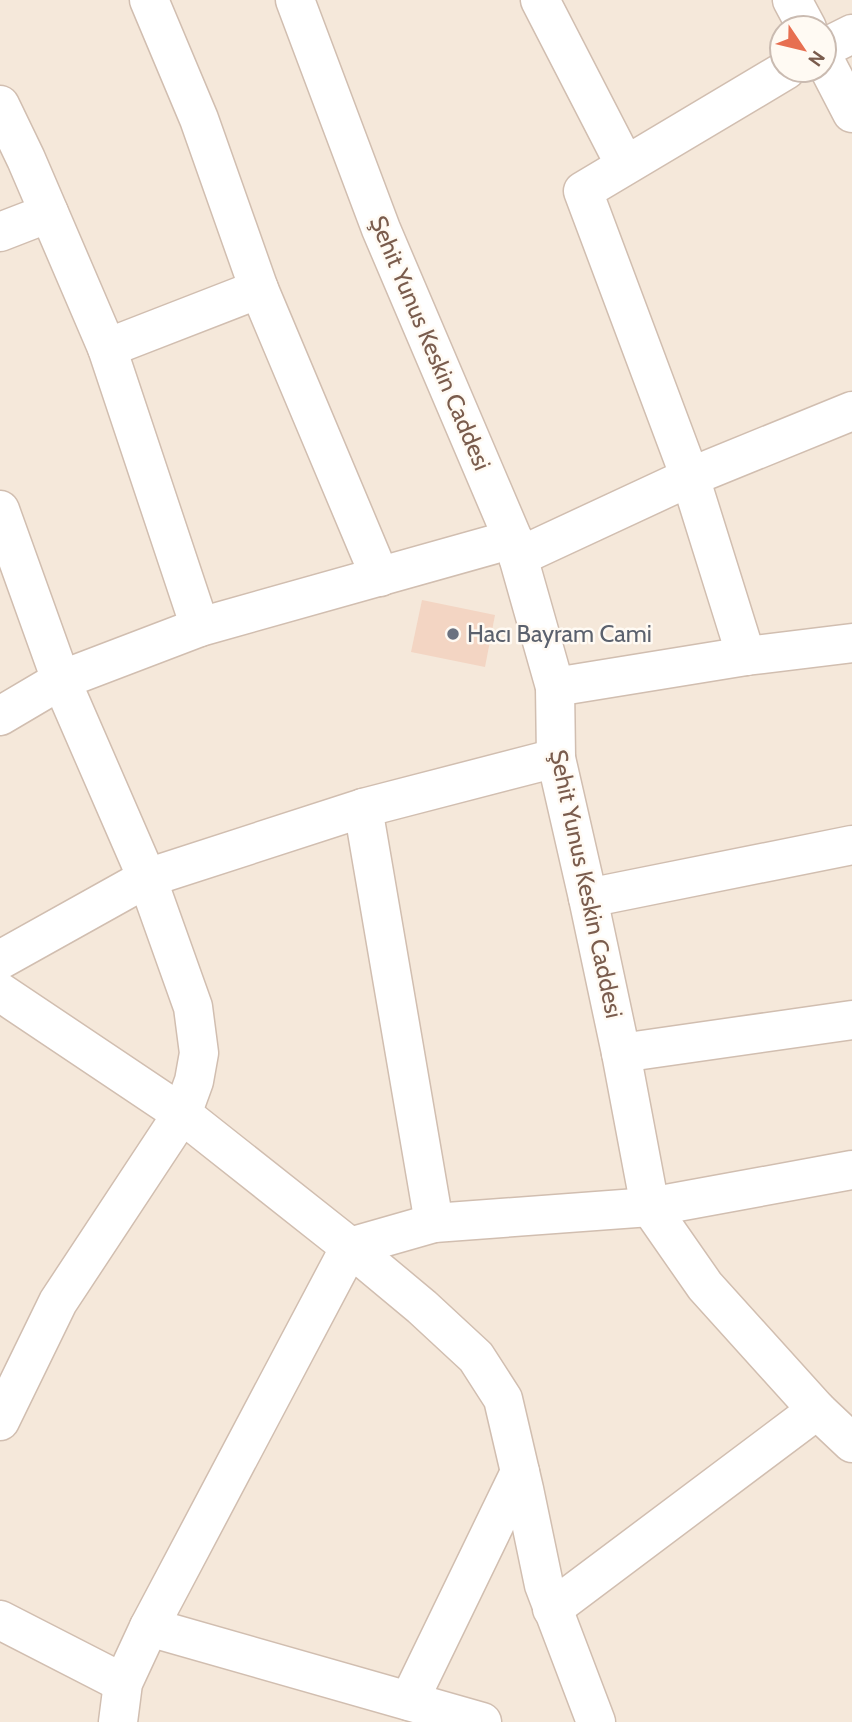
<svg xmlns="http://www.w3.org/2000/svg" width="852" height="1722" viewBox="0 0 852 1722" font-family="Cabin,sans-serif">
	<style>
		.residential { fill: #f5e8da; fill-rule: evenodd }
		.building { fill: #f3d5c3 }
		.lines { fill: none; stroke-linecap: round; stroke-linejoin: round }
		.minor-casing { stroke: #d1beb0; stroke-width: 41 }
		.minor { stroke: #fff; stroke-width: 38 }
		.worship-dot { fill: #6b7280; stroke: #fffaf3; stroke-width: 2.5 }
		.labels { text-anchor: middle; stroke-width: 5; stroke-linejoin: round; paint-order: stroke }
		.street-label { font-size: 24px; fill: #7a5c4d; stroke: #fffaf3 }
		.worship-label { font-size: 24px; fill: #5b616d; stroke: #fffaf3; text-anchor: start }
	</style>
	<rect width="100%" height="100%" fill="#fdf6ec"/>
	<path class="residential" d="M0,0H852V1722H0ZM782,28H824V70H782Z"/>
	<path class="building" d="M422,600L495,615L485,667L411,652Z"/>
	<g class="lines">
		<defs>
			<g id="minor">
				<path d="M149,0L199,119L259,289L380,577"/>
				<path d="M295,0L381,229L513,539L555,687L556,758L588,898L621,1053L650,1207L705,1286L817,1410L852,1443"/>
				<path d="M540,0L625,165"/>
				<path d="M792,0L807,28"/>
				<path d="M824,48L852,34"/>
				<path d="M824,59L852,113"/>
				<path d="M0,105L26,159L107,348L200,627"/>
				<path d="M0,232L49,213"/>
				<path d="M107,348L259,289"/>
				<path d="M0,510L61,680L147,878L193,1007L199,1053L194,1081L182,1114L58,1302L0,1421"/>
				<path d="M518,557L690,477L852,411"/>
				<path d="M746,656L690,477L583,191L786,70"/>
				<path d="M555,687L746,656L852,643"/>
				<path d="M0,716L61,680L200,627L513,539"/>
				<path d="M363,808L434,1223"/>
				<path d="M588,898L852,845"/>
				<path d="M0,960L147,878L363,808L556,758"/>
				<path d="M0,992L182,1114L350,1247L434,1223L650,1207L852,1170"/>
				<path d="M621,1053L852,1020"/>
				<path d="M552,1609L817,1410"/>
				<path d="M0,1620L123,1683"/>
				<path d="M149,1627L482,1722"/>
				<path d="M409,1701L520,1472"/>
				<path d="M118,1722L123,1683L149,1627L350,1247L422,1307L476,1357L503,1399L524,1489L544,1585L596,1722"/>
			</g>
		</defs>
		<use href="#minor" class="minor-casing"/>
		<use href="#minor" class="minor"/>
	</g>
	<circle class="worship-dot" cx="453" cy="634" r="7"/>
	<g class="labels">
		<g class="street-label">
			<text transform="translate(430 343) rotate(67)" y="8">Şehit Yunus Keskin Caddesi</text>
			<text transform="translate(586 884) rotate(78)" y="8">Şehit Yunus Keskin Caddesi</text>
		</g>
		<g class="worship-label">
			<text x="467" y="642">Hacı Bayram Cami</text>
		</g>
	</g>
	<g transform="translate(803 49) rotate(125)"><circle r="33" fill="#fffaf3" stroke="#cabbb1" stroke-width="2"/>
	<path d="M0-5L12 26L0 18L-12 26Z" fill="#e76f51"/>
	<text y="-10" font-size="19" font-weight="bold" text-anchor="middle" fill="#7a5c4d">N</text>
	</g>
</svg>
